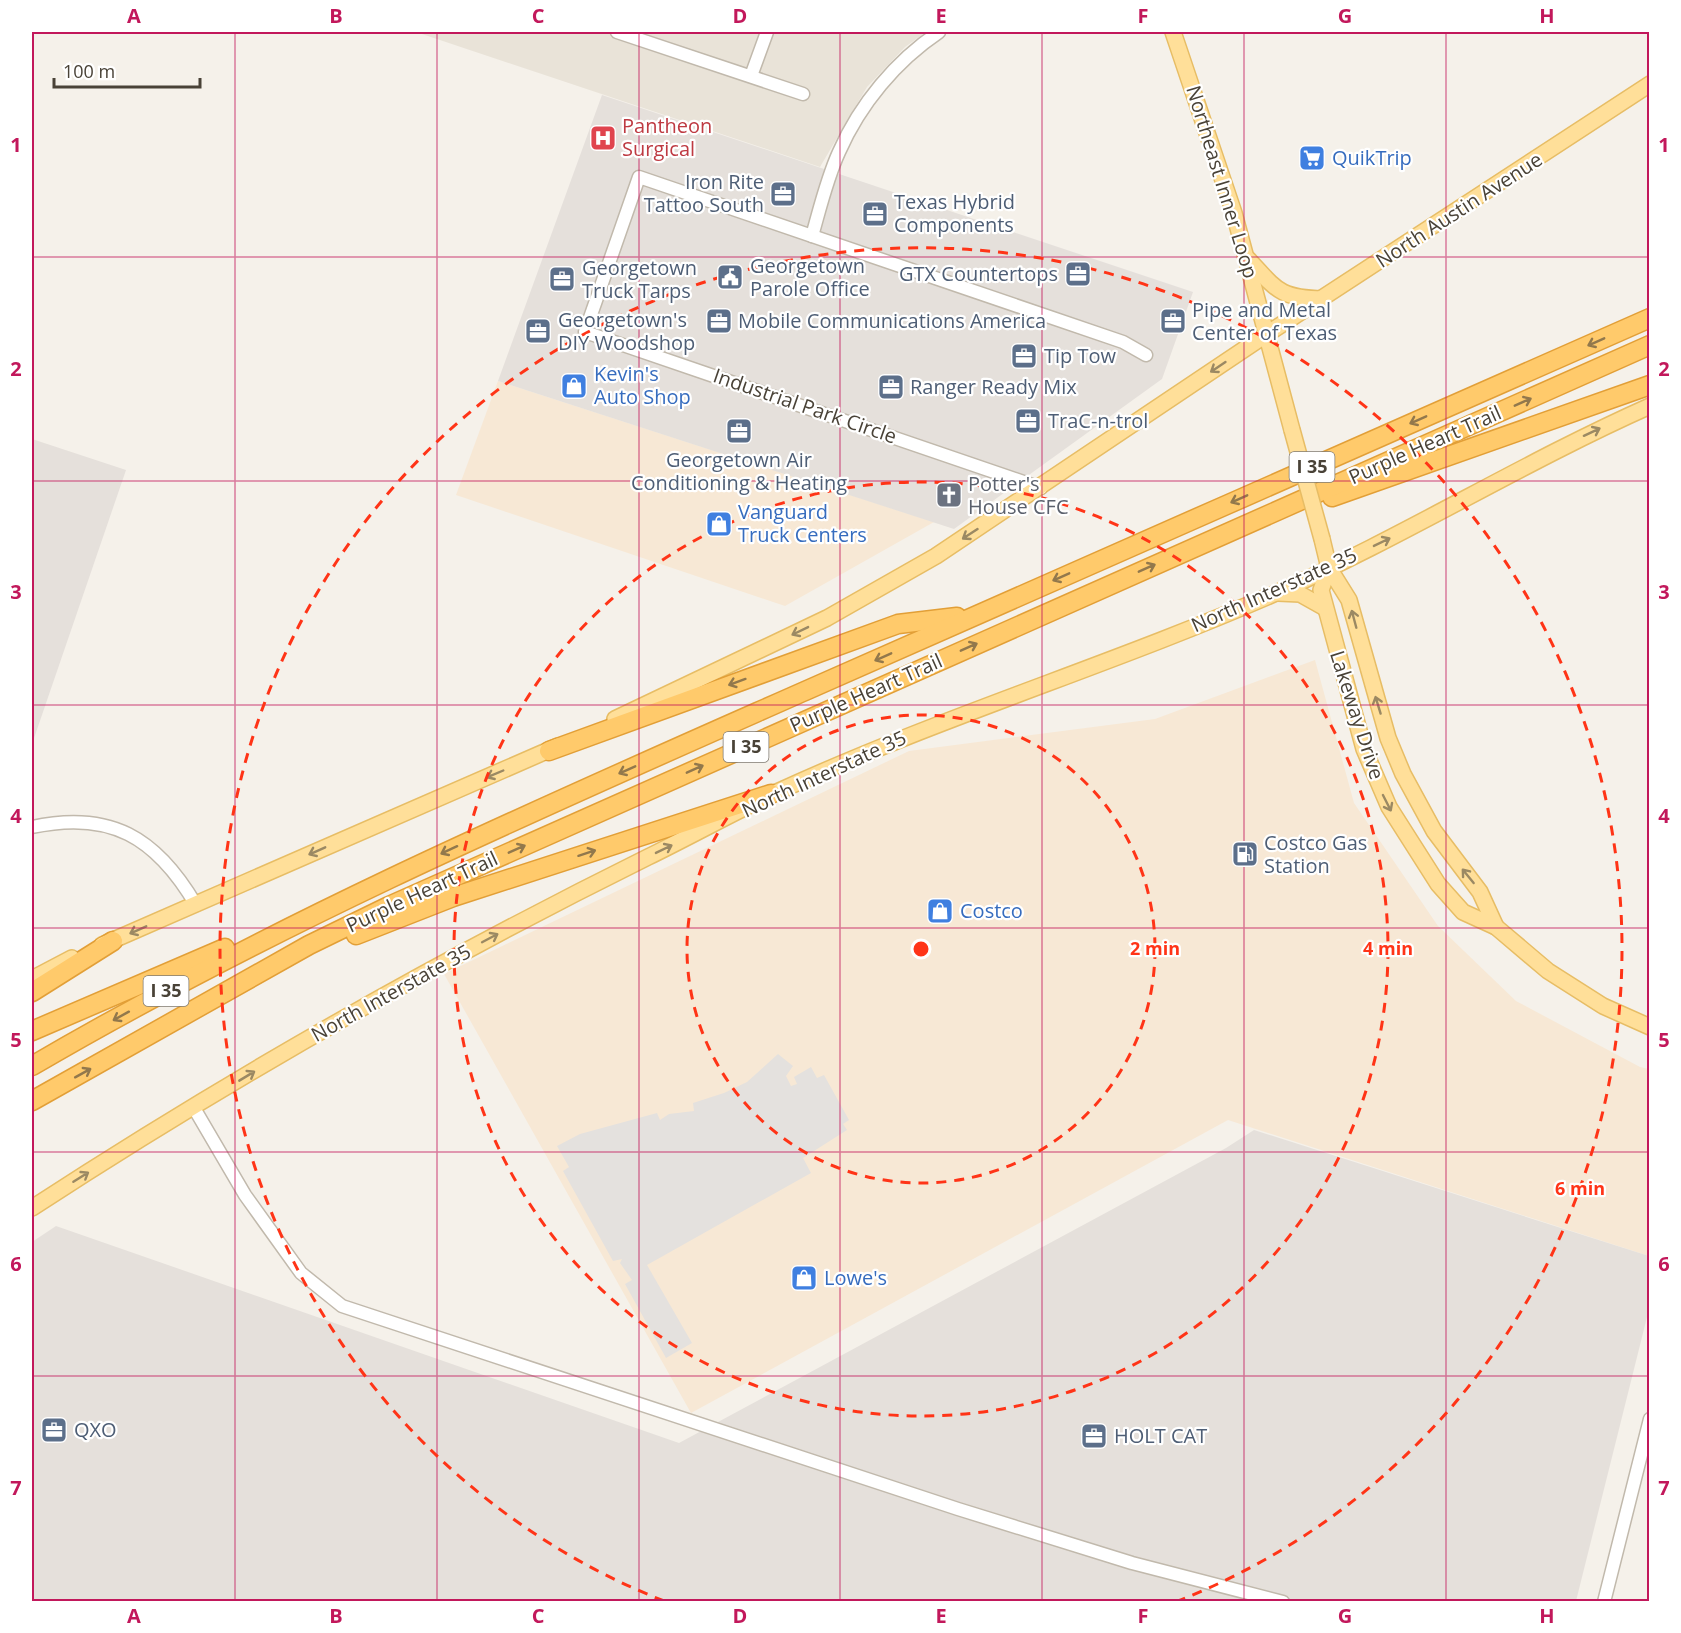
<svg xmlns="http://www.w3.org/2000/svg" width="1681" height="1633" viewBox="0 0 1681 1633" font-family="'Open Sans',sans-serif">
	<style>
		.residential { fill: #e9e3d8 }
		.commercial { fill: #f7e8d5 }
		.industrial { fill: #e5e0db }
		.parking { fill: #e4e1de }
		.lines { fill: none; stroke-linecap: round; stroke-linejoin: round }
		.minor-casing { stroke: #c1b9ac; stroke-width: 15 }
		.major-casing { stroke: #e7bd65; stroke-width: 18 }
		.highway-casing { stroke: #e29f37; stroke-width: 21 }
		.minor { stroke: #fff; stroke-width: 12 }
		.major { stroke: #ffdf99; stroke-width: 15 }
		.highway { stroke: #ffca6b; stroke-width: 18 }
		.major-bridge-casing { stroke: #e7bd65; stroke-width: 18; stroke-linecap: butt }
		.major-bridge { stroke: #ffdf99; stroke-width: 15 }
		.oneway { stroke: #92784c }
		.oneway2 { stroke: #9b8963 }
		.grid { fill: none; stroke: #c2185b; stroke-width: 1.5; stroke-opacity: 0.55 }
		.ring { fill: none; stroke: #ff3417; stroke-width: 3; stroke-dasharray: 10 8 }
		.labels { text-anchor: middle; stroke-width: 4.5; stroke-linejoin: round; paint-order: stroke }
		.shield { fill: #fff; stroke: #807b73; stroke-width: 1.5 }
		.shield-label { font-size: 18px; font-weight: bold; fill: #494237 }
		.health-label { font-size: 20px; fill: #be3a42; stroke: #fff; text-anchor: start }
		.shop-label { font-size: 20px; fill: #366cbe; stroke: #fff; text-anchor: start }
		.service-label { font-size: 20px; fill: #4e5e75; stroke: #fff; text-anchor: start }
		.street-label { font-size: 20px; fill: #494237; stroke: #fff }
		.worship-label { font-size: 20px; fill: #5b616d; stroke: #fff; text-anchor: start }
		.centre { fill: #ff3417; stroke: #fff; stroke-width: 3 }
		.ring-label { font-size: 18px; text-anchor: middle; font-weight: bold; fill: #ff3417; stroke: #fff; stroke-width: 4.5; stroke-linejoin: round; paint-order: stroke }
		.neatline { fill: none; stroke: #c2185b; stroke-width: 2 }
		.grid-label { font-size: 20px; text-anchor: middle; font-weight: bold; fill: #c2185b }
	</style>
	<rect width="100%" height="100%" fill="#f5f1ea"/>
	<path class="residential" d="M416,32H926L905,47L867,87L820,167Z"/>
	<g class="commercial">
		<path d="M498,381L934,522L785,606L456,495Z"/>
		<path d="M1315,660L1354,803L1438,926L1516,1001L1640,1067L1649,1069V1256L1228,1120L691,1413L444,974L909,751L1155,719Z"/>
	</g>
	<g class="industrial">
		<path d="M602,95L1193,292L1162,379L954,529L498,381Z"/>
		<path d="M32,439L126,470L32,744Z"/>
		<path d="M1254,1130L1649,1256V1309L1576,1601L32,1602V1242L56,1226L679,1443L1226,1148Z"/>
	</g>
	<path class="parking" d="M778,1054L793,1066L786,1076L791,1086L797,1084L794,1077L811,1067L817,1078L824,1075L849,1120L843,1124L847,1130L803,1158L811,1173L647,1265L692,1343L666,1358L625,1284L632,1280L620,1263L622,1259L613,1261L563,1171L569,1167L557,1146L580,1134L657,1113L660,1120L669,1114L694,1111L693,1103L724,1093L747,1082Z"/>
	<g class="lines">
		<defs>
			<g id="minor">
				<path d="M617,32L803,94"/>
				<path d="M751,76L767,32"/>
				<path d="M812,236C820,208 827,178 839,152C860,104 896,61 939,32"/>
				<path d="M1041,488L585,332L639,177L1123,342L1146,355"/>
				<path d="M32,827C110,810 156,837 196,905"/>
				<path d="M194,1108L245,1195L301,1273L342,1306L958,1509L1132,1563L1283,1602"/>
				<path d="M1604,1602L1650,1419"/>
			</g>
			<g id="major">
				<path d="M1173,32L1234,213L1292,430"/>
				<path d="M1248,259C1277,290 1279,298 1323,299"/>
				<path d="M1322,539L1329,568L1349,600L1388,738L1403,774L1434,831L1480,892L1496,927"/>
				<path d="M1329,568L1321,590L1364,749L1389,807L1438,884L1463,912L1496,927L1548,971L1603,1006L1650,1027"/>
				<path d="M1278,593L1300,594L1325,608"/>
				<path d="M615,719L827,618L936,556L1267,334L1650,84"/>
				<path d="M102,945L558,746"/>
				<path d="M32,979L72,958"/>
				<path d="M32,1208C230,1079 436,962 648,857C691,836 734,812 777,792C940,717 1111,665 1276,593C1403,537 1522,463 1650,406"/>
			</g>
			<g id="highway">
				<path d="M1332,497L1650,385"/>
				<path d="M549,751L898,624L957,617"/>
				<path d="M356,935L453,897L771,794"/>
				<path d="M32,992L113,941"/>
				<path d="M32,1031L225,948"/>
				<path d="M32,1066C280,921 543,807 805,691C1087,567 1368,442 1650,318"/>
				<path d="M32,1101L309,945L389,906L1650,345"/>
			</g>
		</defs>
		<use href="#minor" class="minor-casing"/>
		<use href="#major" class="major-casing"/>
		<use href="#highway" class="highway-casing"/>
		<use href="#minor" class="minor"/>
		<use href="#major" class="major"/>
		<use href="#highway" class="highway"/>
		<defs>
			<path id="major-bridge" d="M1292,430L1322,539"/>
		</defs>
		<use href="#major-bridge" class="major-bridge-casing"/>
		<use href="#major-bridge" class="major-bridge"/>
	</g>
	<defs><path id="oneway-shaft" d="M-6 0H5M1.5-3L5.5 0L1.5 3" fill="none" stroke-width="1.6" stroke-linecap="round" stroke-linejoin="round" transform="scale(1.5)"/></defs>
	<g class="oneway">
		<use href="#oneway-shaft" transform="translate(1596 342) rotate(156)"/>
		<use href="#oneway-shaft" transform="translate(1523 402) rotate(-24)"/>
		<use href="#oneway-shaft" transform="translate(1418 420) rotate(156)"/>
		<use href="#oneway-shaft" transform="translate(1239 499) rotate(156)"/>
		<use href="#oneway-shaft" transform="translate(1147 568) rotate(-24)"/>
		<use href="#oneway-shaft" transform="translate(1061 577) rotate(156)"/>
		<use href="#oneway-shaft" transform="translate(969 647) rotate(-24)"/>
		<use href="#oneway-shaft" transform="translate(883 657) rotate(156)"/>
		<use href="#oneway-shaft" transform="translate(737 682) rotate(160)"/>
		<use href="#oneway-shaft" transform="translate(695 769) rotate(-24)"/>
		<use href="#oneway-shaft" transform="translate(627 770) rotate(156)"/>
		<use href="#oneway-shaft" transform="translate(517 849) rotate(-24)"/>
		<use href="#oneway-shaft" transform="translate(449 850) rotate(155)"/>
		<use href="#oneway-shaft" transform="translate(587 853) rotate(-18)"/>
		<use href="#oneway-shaft" transform="translate(121 1016) rotate(151)"/>
		<use href="#oneway-shaft" transform="translate(83 1073) rotate(-29)"/>
	</g>
	<g class="oneway2">
		<use href="#oneway-shaft" transform="translate(1218 367) rotate(146)"/>
		<use href="#oneway-shaft" transform="translate(1592 432) rotate(-25)"/>
		<use href="#oneway-shaft" transform="translate(970 534) rotate(147)"/>
		<use href="#oneway-shaft" transform="translate(1382 542) rotate(-26)"/>
		<use href="#oneway-shaft" transform="translate(1354 619) rotate(-105)"/>
		<use href="#oneway-shaft" transform="translate(800 631) rotate(154)"/>
		<use href="#oneway-shaft" transform="translate(1378 705) rotate(-107)"/>
		<use href="#oneway-shaft" transform="translate(495 774) rotate(157)"/>
		<use href="#oneway-shaft" transform="translate(1387 803) rotate(63)"/>
		<use href="#oneway-shaft" transform="translate(664 849) rotate(-26)"/>
		<use href="#oneway-shaft" transform="translate(317 851) rotate(156)"/>
		<use href="#oneway-shaft" transform="translate(1468 876) rotate(-129)"/>
		<use href="#oneway-shaft" transform="translate(138 930) rotate(156)"/>
		<use href="#oneway-shaft" transform="translate(490 938) rotate(-28)"/>
		<use href="#oneway-shaft" transform="translate(247 1076) rotate(-31)"/>
		<use href="#oneway-shaft" transform="translate(81 1177) rotate(-32)"/>
	</g>
	<path class="grid" d="M235,32V1602M437,32V1602M639,32V1602M840,32V1602M1042,32V1602M1244,32V1602M1446,32V1602M32,257H1650M32,481H1650M32,705H1650M32,928H1650M32,1152H1650M32,1376H1650"/>
	<g class="ring">
		<circle cx="921" cy="949" r="234"/>
		<circle cx="921" cy="949" r="467"/>
		<path d="M664 1601A701 701 0 1 1 1178 1601"/>
	</g>
	<defs>
		<symbol id="hospital-square" viewBox="-11 -11 22 22"><rect x="-9" y="-9" width="18" height="18" rx="4" fill="#e0444e" stroke="#fff"/><path d="M-5-5h3v3.5h4V-5h3V5h-3V1.5h-4V5h-3Z" fill="#fff"/></symbol>
		<symbol id="supermarket-square" viewBox="-11 -11 22 22"><rect x="-9" y="-9" width="18" height="18" rx="4" fill="#3f7fe0" stroke="#fff"/><path d="M-6-5.5h2.5l.6 2H6L4.5 2H-2.5L-4.4-4H-6ZM-1.5 3.2a1.3 1.3 0 1 0 .1 0ZM3 3.2a1.3 1.3 0 1 0 .1 0Z" fill="#fff"/></symbol>
		<symbol id="office-square" viewBox="-11 -11 22 22"><rect x="-9" y="-9" width="18" height="18" rx="4" fill="#5c6f8a" stroke="#fff"/><path d="M-6-3h4V-5.5h4V-3h4V5H-6ZM-1-4.5V-3h2v-1.5ZM-6 0V1H6V0Z" fill="#fff"/></symbol>
		<symbol id="civic-square" viewBox="-11 -11 22 22"><rect x="-9" y="-9" width="18" height="18" rx="4" fill="#5c6f8a" stroke="#fff"/><path d="M-.6-6.5H3V-4.5H.6V-3L4-1V1h2V6H-6V1h2V-1L-.6-3ZM-1.2 2.5V6h2.4V2.5Z" fill="#fff"/></symbol>
		<symbol id="shop-square" viewBox="-11 -11 22 22"><rect x="-9" y="-9" width="18" height="18" rx="4" fill="#3f7fe0" stroke="#fff"/><path d="M-5-2.5h2.3a2.7 3.5 0 0 1 5.4 0H5L5.5 6h-11ZM-1.5-2.5h3a1.5 2.3 0 0 0-3 0Z" fill="#fff"/></symbol>
		<symbol id="church-square" viewBox="-11 -11 22 22"><rect x="-9" y="-9" width="18" height="18" rx="4" fill="#6b7280" stroke="#fff"/><path d="M-1.2-6h2.4v3.5h3.3v2.4h-3.3V6h-2.4V-.1h-3.3v-2.4h3.3Z" fill="#fff"/></symbol>
		<symbol id="fuel-square" viewBox="-11 -11 22 22"><rect x="-9" y="-9" width="18" height="18" rx="4" fill="#5c6f8a" stroke="#fff"/><path d="M-5.5-6h7V0h2V4h1.3V-2.5L3-4.5l.8-.8L6-3V5H2.5V1h-1V6h-7ZM-4.2-4.7v3.2H.2V-4.7Z" fill="#fff"/></symbol>
	</defs>
	<g fill-rule="evenodd">
		<use href="#hospital-square" x="588" y="123" width="30" height="30"/>
		<use href="#supermarket-square" x="1297" y="143" width="30" height="30"/>
		<use href="#office-square" x="768" y="179" width="30" height="30"/>
		<use href="#office-square" x="860" y="199" width="30" height="30"/>
		<use href="#office-square" x="1063" y="259" width="30" height="30"/>
		<use href="#civic-square" x="715" y="262" width="30" height="30"/>
		<use href="#office-square" x="547" y="264" width="30" height="30"/>
		<use href="#office-square" x="704" y="306" width="30" height="30"/>
		<use href="#office-square" x="1158" y="306" width="30" height="30"/>
		<use href="#office-square" x="523" y="316" width="30" height="30"/>
		<use href="#office-square" x="1009" y="341" width="30" height="30"/>
		<use href="#shop-square" x="559" y="371" width="30" height="30"/>
		<use href="#office-square" x="876" y="372" width="30" height="30"/>
		<use href="#office-square" x="1013" y="406" width="30" height="30"/>
		<use href="#office-square" x="724" y="416" width="30" height="30"/>
		<use href="#church-square" x="934" y="480" width="30" height="30"/>
		<use href="#shop-square" x="704" y="509" width="30" height="30"/>
		<use href="#fuel-square" x="1230" y="839" width="30" height="30"/>
		<use href="#shop-square" x="925" y="896" width="30" height="30"/>
		<use href="#shop-square" x="789" y="1263" width="30" height="30"/>
		<use href="#office-square" x="39" y="1415" width="30" height="30"/>
		<use href="#office-square" x="1079" y="1421" width="30" height="30"/>
	</g>
	<g class="labels">
		<g class="shield">
			<rect x="1289.5" y="452" width="45" height="30" rx="4.5"/>
			<rect x="723.5" y="732" width="45" height="30" rx="4.5"/>
			<rect x="143.5" y="976" width="45" height="30" rx="4.5"/>
		</g>
		<g class="shield-label">
			<text x="1312" y="473">I 35</text>
			<text x="746" y="753">I 35</text>
			<text x="166" y="997">I 35</text>
		</g>
		<g class="health-label">
			<text x="622" y="133">Pantheon<tspan x="622" dy="23">Surgical</tspan></text>
		</g>
		<g class="shop-label">
			<text x="1332" y="165">QuikTrip</text>
			<text x="594" y="381">Kevin's<tspan x="594" dy="23">Auto Shop</tspan></text>
			<text x="738" y="519">Vanguard<tspan x="738" dy="23">Truck Centers</tspan></text>
			<text x="960" y="918">Costco</text>
			<text x="824" y="1285">Lowe's</text>
		</g>
		<g class="service-label">
			<text x="764" y="189" text-anchor="end">Iron Rite<tspan x="764" dy="23">Tattoo South</tspan></text>
			<text x="894" y="209">Texas Hybrid<tspan x="894" dy="23">Components</tspan></text>
			<text x="750" y="273">Georgetown<tspan x="750" dy="23">Parole Office</tspan></text>
			<text x="582" y="275">Georgetown<tspan x="582" dy="23">Truck Tarps</tspan></text>
			<text x="1058" y="281" text-anchor="end">GTX Countertops</text>
			<text x="1192" y="317">Pipe and Metal<tspan x="1192" dy="23">Center of Texas</tspan></text>
			<text x="558" y="327">Georgetown's<tspan x="558" dy="23">DIY Woodshop</tspan></text>
			<text x="738" y="328">Mobile Communications America</text>
			<text x="1044" y="363">Tip Tow</text>
			<text x="910" y="394">Ranger Ready Mix</text>
			<text x="1048" y="428">TraC-n-trol</text>
			<text x="739" y="467" text-anchor="middle">Georgetown Air<tspan x="739" dy="23">Conditioning &amp; Heating</tspan></text>
			<text x="1264" y="850">Costco Gas<tspan x="1264" dy="23">Station</tspan></text>
			<text x="74" y="1437">QXO</text>
			<text x="1114" y="1443">HOLT CAT</text>
		</g>
		<g class="street-label">
			<text transform="translate(1222 182) rotate(73)" y="7">Northeast Inner Loop</text>
			<text transform="translate(1459 210) rotate(-33)" y="7">North Austin Avenue</text>
			<text transform="translate(805 406) rotate(19)" y="7">Industrial Park Circle</text>
			<text transform="translate(1425 445) rotate(-24)" y="7">Purple Heart Trail</text>
			<text transform="translate(1274 590) rotate(-24)" y="7">North Interstate 35</text>
			<text transform="translate(866 693) rotate(-24)" y="7">Purple Heart Trail</text>
			<text transform="translate(1357 715) rotate(72)" y="7">Lakeway Drive</text>
			<text transform="translate(824 774) rotate(-25)" y="7">North Interstate 35</text>
			<text transform="translate(422 892) rotate(-25)" y="7">Purple Heart Trail</text>
			<text transform="translate(391 993) rotate(-29)" y="7">North Interstate 35</text>
		</g>
		<g class="worship-label">
			<text x="968" y="491">Potter's<tspan x="968" dy="23">House CFC</tspan></text>
		</g>
	</g>
	<circle cx="921" cy="949" r="9" class="centre"/>
	<g class="ring-label">
		<text x="1155" y="955">2 min</text>
		<text x="1388" y="955">4 min</text>
		<text x="1580" y="1195">6 min</text>
	</g>
	<rect width="1681" height="1633" fill="none" stroke="#ffffff" stroke-width="66"/>
	<path d="M54 78v9h146v-9" fill="none" stroke="#494237" stroke-width="3"/>
	<text x="63" y="78" font-size="18" fill="#494237" stroke="#ffffff" stroke-width="4.5" paint-order="stroke">100 m</text>
	<rect x="33" y="33" width="1615" height="1567" class="neatline"/>
	<g class="grid-label">
		<text x="134" y="23">A</text>
		<text x="336" y="23">B</text>
		<text x="538" y="23">C</text>
		<text x="740" y="23">D</text>
		<text x="941" y="23">E</text>
		<text x="1143" y="23">F</text>
		<text x="1345" y="23">G</text>
		<text x="1547" y="23">H</text>
		<text x="16" y="152">1</text>
		<text x="1664" y="152">1</text>
		<text x="16" y="376">2</text>
		<text x="1664" y="376">2</text>
		<text x="16" y="599">3</text>
		<text x="1664" y="599">3</text>
		<text x="16" y="823">4</text>
		<text x="1664" y="823">4</text>
		<text x="16" y="1047">5</text>
		<text x="1664" y="1047">5</text>
		<text x="16" y="1271">6</text>
		<text x="1664" y="1271">6</text>
		<text x="16" y="1495">7</text>
		<text x="1664" y="1495">7</text>
		<text x="134" y="1623">A</text>
		<text x="336" y="1623">B</text>
		<text x="538" y="1623">C</text>
		<text x="740" y="1623">D</text>
		<text x="941" y="1623">E</text>
		<text x="1143" y="1623">F</text>
		<text x="1345" y="1623">G</text>
		<text x="1547" y="1623">H</text>
	</g>
</svg>
